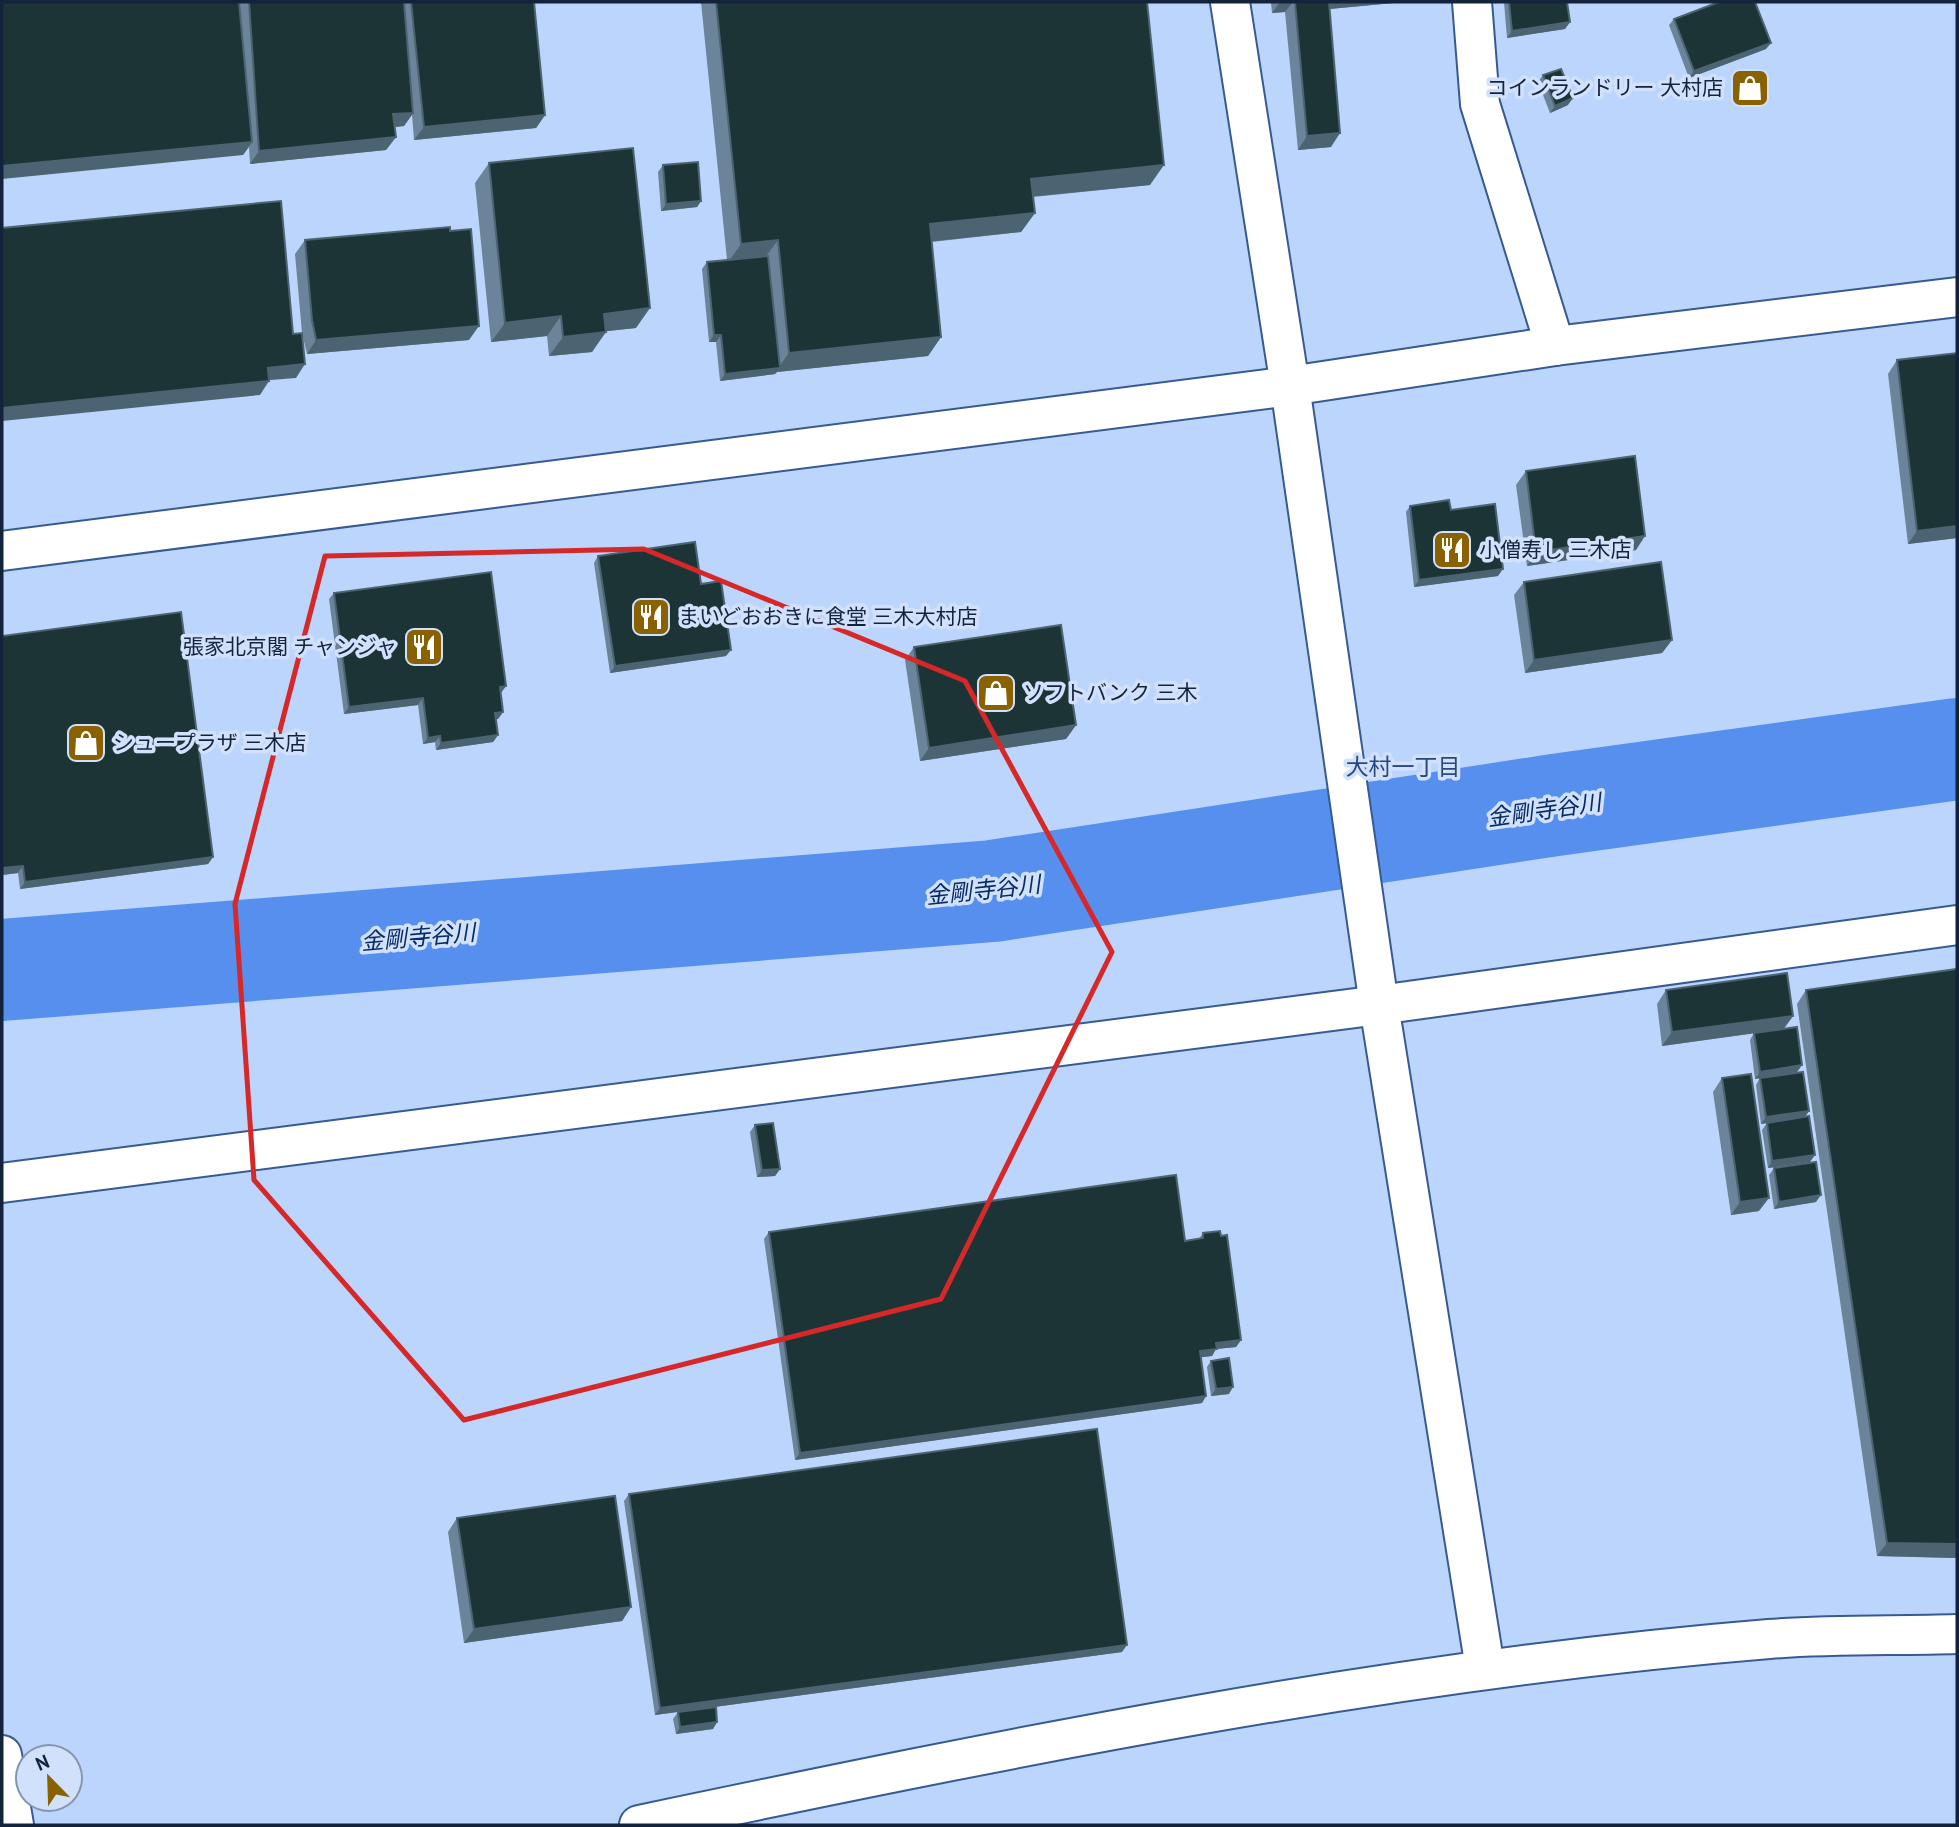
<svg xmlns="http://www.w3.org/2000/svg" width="1959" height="1827" viewBox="0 0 1959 1827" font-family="'PT Sans','Noto Sans JP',sans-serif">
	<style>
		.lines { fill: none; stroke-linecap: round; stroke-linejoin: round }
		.river { stroke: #568fed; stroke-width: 102 }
		.minor-casing { stroke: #375a93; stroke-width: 42 }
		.minor { stroke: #fff; stroke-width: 38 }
		.wall { fill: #6c8499 }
		.shaded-wall { fill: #4c6471 }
		.building { fill: #1c3436; stroke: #4c6471; stroke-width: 2 }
		.marked { fill: none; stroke: #d62828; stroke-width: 5; stroke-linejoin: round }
		.labels { text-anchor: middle; stroke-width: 7; stroke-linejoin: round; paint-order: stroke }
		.poi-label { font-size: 21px; fill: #14233c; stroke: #d1e1fc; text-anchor: start }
		.neighbourhood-label { font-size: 23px; fill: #274981; stroke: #d1e1fc }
		.water-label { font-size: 23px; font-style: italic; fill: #062b65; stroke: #d1e1fc }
	</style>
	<rect width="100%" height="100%" fill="#bcd5fc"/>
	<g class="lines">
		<path class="river" d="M2,970L993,891L1555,805L1957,749"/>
		<defs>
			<g id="minor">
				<path d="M1230,2L1290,386L1379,1005L1485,1668"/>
				<path d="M1472,2L1480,104L1555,346"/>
				<path d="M2,551L1290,386L1555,346L1957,297"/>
				<path d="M2,1183L1379,1005L1957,925"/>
				<path d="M2,1755L14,1825"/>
				<path d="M639,1825C1012,1747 1388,1670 1769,1639C1832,1634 1895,1636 1957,1634"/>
			</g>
		</defs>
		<use href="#minor" class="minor-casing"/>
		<use href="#minor" class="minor"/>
	</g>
	<g class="wall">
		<path d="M239,2H534L545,115L536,128L414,140L412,115L404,126L395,127L396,137L386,150L250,164L249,147L243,155Z"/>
		<path d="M701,2H1147L1150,185L1033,197L1035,213L1021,232L932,242L941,337L928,356L777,372L775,374L720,381L716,342H709L702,269L707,262L727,260Z"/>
		<path d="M1271,2H1404L1329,9L1331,147L1298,150L1285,12L1272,13Z"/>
		<path d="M1504,2H1567L1570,22L1565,29L1507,38Z"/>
		<path d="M1674,19L1766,49L1689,78L1669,25Z"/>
		<path d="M1543,75L1568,105L1550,113L1538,82Z"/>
		<path d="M489,163L636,328L605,331L592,352L549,356L547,336L491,342L475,183Z"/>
		<path d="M663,165L701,201L697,207L661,211L658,172Z"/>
		<path d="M450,231L469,340L307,354L302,333L295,254L305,240Z"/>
		<path d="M1957,353V538L1908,544L1888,374L1897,360Z"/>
		<path d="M1526,471L1636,550L1527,566L1516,485Z"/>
		<path d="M1410,506L1451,510L1498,576L1414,587L1406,512Z"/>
		<path d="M598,556L701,584L726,656L610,673L594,563Z"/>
		<path d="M1524,582L1672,640L1662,653L1525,673L1514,595Z"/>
		<path d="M334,593L506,686L500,693L503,712L498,719H496L498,735L493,742L436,750L435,742L423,744L418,705L344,714L329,599Z"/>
		<path d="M2,636L213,857L208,864L20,889L18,873L2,875Z"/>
		<path d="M914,647L1076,725L1066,739L920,761L905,660Z"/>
		<path d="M1666,990L1793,1016L1784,1029L1802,1065L1797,1072L1771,1076L1809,1111L1805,1117L1810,1162L1768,1168L1762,1130L1767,1123L1761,1124L1756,1085L1760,1078L1755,1079L1750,1040L1754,1033L1771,1031L1662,1046L1657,1004Z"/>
		<path d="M1806,990L1957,1558L1877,1556L1797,1004Z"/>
		<path d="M1722,1078L1759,1211L1731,1215L1713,1092Z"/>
		<path d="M755,1125L780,1169L775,1176L757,1177L750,1132Z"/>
		<path d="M1774,1168L1816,1202L1774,1209L1769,1175Z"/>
		<path d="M769,1232L1185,1241L1199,1239L1203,1233L1241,1340L1236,1347L1216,1349L1212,1356L1201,1357L1206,1396L1202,1403L795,1460L764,1239Z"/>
		<path d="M1211,1361L1229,1394L1211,1396L1207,1367Z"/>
		<path d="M629,1494L1122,1652L655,1715L624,1501Z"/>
		<path d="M457,1518L631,1607L622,1621L464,1643L448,1532Z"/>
		<path d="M678,1712L717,1722L713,1729L676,1734L673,1719Z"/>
	</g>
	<g class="shaded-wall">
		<path d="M1280,2H1293L1285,12L1272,13Z"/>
		<path d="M1324,2H1404L1319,10Z"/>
		<path d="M1570,22L1565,29L1507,38L1512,31Z"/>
		<path d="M1771,43L1766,49L1689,78L1694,71Z"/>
		<path d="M1573,98L1568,105L1550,113L1555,106Z"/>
		<path d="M413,113L404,126L384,128L393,114Z"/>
		<path d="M545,115L536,128L414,140L424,127Z"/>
		<path d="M1340,133L1331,147L1298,150L1307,136Z"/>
		<path d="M396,137L386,150L250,164L259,151Z"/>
		<path d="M252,142L243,155L2,179V166Z"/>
		<path d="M1164,165L1150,185L1017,198L1031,179Z"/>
		<path d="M701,201L697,207L661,211L666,204Z"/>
		<path d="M1035,213L1021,232L916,243L930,224Z"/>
		<path d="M778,240L764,259L727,264L741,244Z"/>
		<path d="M650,308L636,328L590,333L604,314Z"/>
		<path d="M561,316L547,336L491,342L505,323Z"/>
		<path d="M479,326L469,340L307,354L316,340Z"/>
		<path d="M606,332L592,352L549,356L563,337Z"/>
		<path d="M714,335H721L716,342H709Z"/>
		<path d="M941,337L928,356L777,372L775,374L720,381L725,374L778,368L789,353Z"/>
		<path d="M305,364L296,378L258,381L268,368Z"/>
		<path d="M269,381L260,395L2,421V408Z"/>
		<path d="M1957,526V538L1908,544L1917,531Z"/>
		<path d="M1645,536L1636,550L1527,566L1536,552Z"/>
		<path d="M1503,569L1498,576L1414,587L1419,580Z"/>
		<path d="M1672,640L1662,653L1525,673L1534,660Z"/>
		<path d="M731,650L726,656L610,673L615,666Z"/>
		<path d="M506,686L501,693L495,694L500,687Z"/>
		<path d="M423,698L418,705L344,714L349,707Z"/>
		<path d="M503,712L498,719L490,720L495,713Z"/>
		<path d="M1076,725L1066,739L920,761L929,748Z"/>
		<path d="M498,735L493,742L436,750L441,743Z"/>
		<path d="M440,736L435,742L423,744L428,738Z"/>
		<path d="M213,857L208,864L20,889L25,882Z"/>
		<path d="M23,866L18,873L2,875V868Z"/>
		<path d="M1793,1016L1783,1029L1662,1046L1672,1032Z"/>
		<path d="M1802,1065L1797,1072L1755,1079L1760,1072Z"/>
		<path d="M1809,1111L1804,1118L1761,1124L1766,1117Z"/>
		<path d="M1815,1155L1810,1162L1768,1168L1772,1161Z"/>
		<path d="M780,1169L775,1176L757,1177L762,1170Z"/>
		<path d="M1821,1195L1816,1202L1774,1209L1779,1202Z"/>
		<path d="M1769,1198L1759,1211L1731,1215L1740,1202Z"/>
		<path d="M1241,1340L1236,1347L1216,1349L1212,1356L1195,1358L1200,1351L1216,1343Z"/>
		<path d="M1233,1387L1229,1394L1211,1396L1216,1389Z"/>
		<path d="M1206,1396L1202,1403L795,1460L800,1453Z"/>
		<path d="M1887,1543L1957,1544V1558L1877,1556Z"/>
		<path d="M631,1607L622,1621L464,1643L474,1629Z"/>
		<path d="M1127,1645L1122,1652L655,1715L660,1708Z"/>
		<path d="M717,1722L713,1729L676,1734L680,1727Z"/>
	</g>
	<g class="building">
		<path d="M2,2H239L252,142L2,166Z"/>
		<path d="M249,2H404L413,113L393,114L396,137L259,151Z"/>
		<path d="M411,2H534L545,115L424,127Z"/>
		<path d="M716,2H1147L1164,165L1031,179L1035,213L930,224L941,337L789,353L778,240L741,244Z"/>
		<path d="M1295,2H1329L1340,133L1307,136Z"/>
		<path d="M1509,2H1567L1570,22L1512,31Z"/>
		<path d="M1719,2H1755L1771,43L1694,71L1674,19Z"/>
		<path d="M1561,69L1573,98L1555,106L1543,75Z"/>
		<path d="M633,148L650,308L604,314L606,332L563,337L561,316L505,323L489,163Z"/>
		<path d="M698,162L701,201L666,204L663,165Z"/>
		<path d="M281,201L293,334L302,333L305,364L268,368L269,381L2,408V228Z"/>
		<path d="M450,227V231L471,229L479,326L316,340L312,320L305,240Z"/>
		<path d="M768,256L780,368L725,374L721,335H714L707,262Z"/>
		<path d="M1957,353V526L1917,531L1897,360Z"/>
		<path d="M1635,456L1645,536L1536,552L1526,471Z"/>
		<path d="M1449,500L1451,510L1495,504L1503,569L1419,580L1410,506Z"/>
		<path d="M695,542L701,584L721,581L731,650L615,666L598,556Z"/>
		<path d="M1661,562L1672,640L1534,660L1524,582Z"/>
		<path d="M491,572L506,686L500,687L503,712L495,713L498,735L441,743L440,736L428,738L423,698L349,707L334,593Z"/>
		<path d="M181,612L213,857L25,882L23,866L2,868V636Z"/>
		<path d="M1061,625L1076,725L929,748L914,647Z"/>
		<path d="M1957,969V1544L1887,1543L1806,990Z"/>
		<path d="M1787,973L1793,1016L1672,1032L1666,990Z"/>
		<path d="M1797,1027L1802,1065L1760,1072L1754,1033Z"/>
		<path d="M1803,1072L1809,1111L1766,1117L1760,1078Z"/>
		<path d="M1751,1074L1769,1198L1740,1202L1722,1078Z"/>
		<path d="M1809,1116L1815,1155L1772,1161L1767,1123Z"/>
		<path d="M773,1123L780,1169L762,1170L755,1125Z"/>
		<path d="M1816,1162L1821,1195L1779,1202L1774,1168Z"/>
		<path d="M1176,1175L1185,1241L1203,1238V1233L1220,1231L1221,1236L1227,1235L1241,1340L1216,1343L1217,1349L1200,1351L1206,1396L800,1453L769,1232Z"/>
		<path d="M1229,1358L1233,1387L1216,1389L1211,1361Z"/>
		<path d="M1097,1429L1127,1645L660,1708L629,1494Z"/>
		<path d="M615,1496L631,1607L474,1629L457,1518Z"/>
		<path d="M716,1707L717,1722L680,1727L678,1712Z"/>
	</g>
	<path class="marked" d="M644,549L965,681L1112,952L941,1299L464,1420L254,1180L235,904L325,556Z"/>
	<defs>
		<symbol id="shop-square" viewBox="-11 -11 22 22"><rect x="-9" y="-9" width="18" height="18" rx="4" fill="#8a6101" stroke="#d1e1fc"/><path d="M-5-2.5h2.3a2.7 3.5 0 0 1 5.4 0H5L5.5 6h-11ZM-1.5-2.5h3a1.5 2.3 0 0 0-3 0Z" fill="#fff"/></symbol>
		<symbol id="restaurant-square" viewBox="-11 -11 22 22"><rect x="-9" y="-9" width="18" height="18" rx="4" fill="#8a6101" stroke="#d1e1fc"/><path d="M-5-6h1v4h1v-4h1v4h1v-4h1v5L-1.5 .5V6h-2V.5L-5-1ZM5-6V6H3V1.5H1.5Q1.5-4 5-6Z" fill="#fff"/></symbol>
	</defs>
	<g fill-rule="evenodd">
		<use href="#shop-square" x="1728" y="66" width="44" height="44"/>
		<use href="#restaurant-square" x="1430" y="528" width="44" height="44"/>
		<use href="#restaurant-square" x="629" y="595" width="44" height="44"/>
		<use href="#restaurant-square" x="402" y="625" width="44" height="44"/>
		<use href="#shop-square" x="974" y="671" width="44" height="44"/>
		<use href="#shop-square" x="64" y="721" width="44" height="44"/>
	</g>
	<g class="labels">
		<g class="poi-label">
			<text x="1723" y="95" text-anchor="end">コインランドリー 大村店</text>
			<text x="1479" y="557">小僧寿し 三木店</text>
			<text x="678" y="624">まいどおおきに食堂 三木大村店</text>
			<text x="397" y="654" text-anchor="end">張家北京閣 チャンジャ</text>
			<text x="1023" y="700">ソフトバンク 三木</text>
			<text x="113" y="750">シュープラザ 三木店</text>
		</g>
		<g class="neighbourhood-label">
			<text x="1403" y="775">大村一丁目</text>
		</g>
		<g class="water-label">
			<text transform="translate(1544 810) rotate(-8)" y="8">金剛寺谷川</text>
			<text transform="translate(983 890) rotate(-6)" y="8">金剛寺谷川</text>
			<text transform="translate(418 937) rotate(-5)" y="8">金剛寺谷川</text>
		</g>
	</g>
	<rect width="1959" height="1827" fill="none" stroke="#14233c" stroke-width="7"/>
	<g transform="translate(49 1778) rotate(337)"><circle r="33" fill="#d1e1fc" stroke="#8595af" stroke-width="2"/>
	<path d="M0-5L12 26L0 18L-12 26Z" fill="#8a6101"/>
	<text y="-10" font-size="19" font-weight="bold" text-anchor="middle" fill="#14233c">N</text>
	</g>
</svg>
